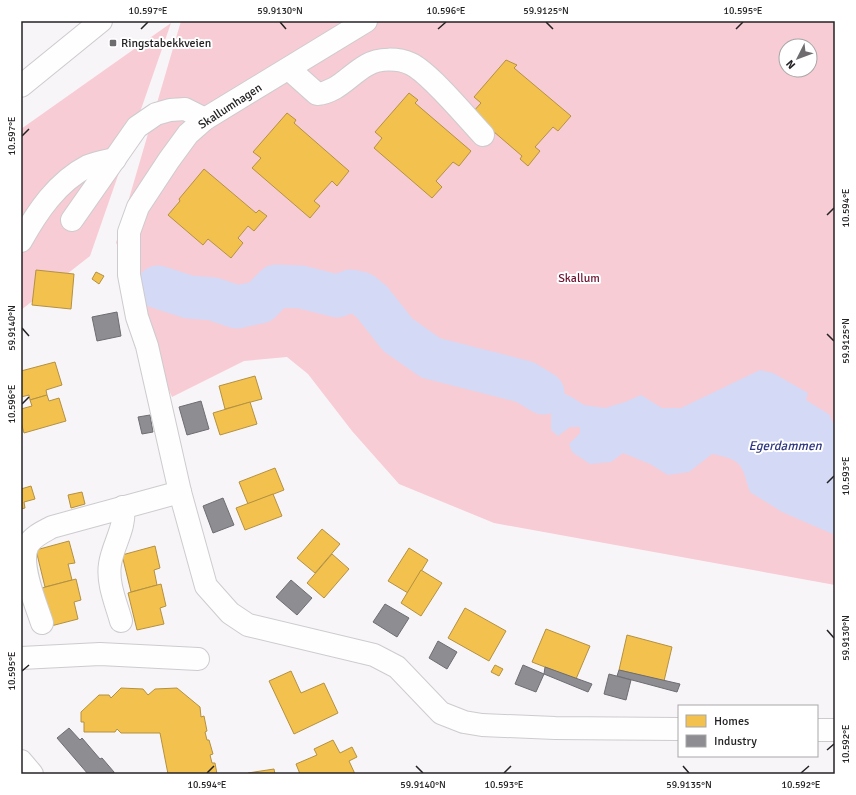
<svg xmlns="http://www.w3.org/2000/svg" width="856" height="795" viewBox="0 0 856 795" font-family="Signika,sans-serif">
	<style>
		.green { fill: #f7ccd5; fill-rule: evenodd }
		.water { fill: #d4d9f6 }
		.homes { fill: #f2c14e; stroke: #b49141 }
		.industry { fill: #8d8d92; stroke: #6e6d71 }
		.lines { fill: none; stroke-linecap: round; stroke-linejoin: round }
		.river { stroke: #d4d9f6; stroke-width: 43 }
		.minor-casing { stroke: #cdcbce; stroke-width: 24 }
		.major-casing { stroke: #cdcbce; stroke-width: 24 }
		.minor { stroke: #fefefe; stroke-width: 22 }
		.major { stroke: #fefefe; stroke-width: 22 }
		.ticks { fill: none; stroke: #242224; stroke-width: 1.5 }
		.poi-dot { fill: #6e6c6f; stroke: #fff; stroke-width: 1.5 }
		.labels { text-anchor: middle; stroke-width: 4; stroke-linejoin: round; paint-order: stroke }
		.poi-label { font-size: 12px; fill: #242224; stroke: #fff; text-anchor: start }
		.street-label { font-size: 12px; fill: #242224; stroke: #fff }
		.park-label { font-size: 12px; fill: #6c1430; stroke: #fff }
		.water-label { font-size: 13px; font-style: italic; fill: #2f3780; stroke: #fff }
		.neatline { fill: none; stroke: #242224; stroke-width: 1.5 }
		.ticks-label { font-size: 10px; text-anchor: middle; fill: #242224 }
	</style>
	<rect width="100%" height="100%" fill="#f8f5f9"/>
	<g class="green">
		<path d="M181,21H835V585L494,523L399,484L352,431L308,374L287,357L244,361L172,397L162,374L139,276L116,243ZM786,46H810V70H786Z"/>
		<path d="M171,23L90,256L21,310V129Z"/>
	</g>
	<path class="water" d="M760,370L773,373L808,393L806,400L830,415L832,422L835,424V535L782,512L750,492C741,464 743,460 712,454L689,472L668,475L650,464L623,453L611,462L590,464L572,452L569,444L580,433V427H570L558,436L551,430V410L542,397L546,387L570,396L584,405L605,408L625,402L641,395L662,408H681Z"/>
	<g class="homes">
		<path d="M506,60L517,65L514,68L571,116L558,131L553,127L535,147L540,151L528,166L520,159L522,156L472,113L481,103L474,97Z"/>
		<path d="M409,93L418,100L415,103L471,151L459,166L453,162L436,181L442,187L432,198L374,148L382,138L375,132Z"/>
		<path d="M287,113L296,120L294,123L349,171L337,186L332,181L314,201L320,206L310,218L252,168L261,158L253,152Z"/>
		<path d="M204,169L256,213L259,210L267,216L254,231L248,226L238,238L243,243L231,258L208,239L203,245L168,215L180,201L179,199Z"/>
		<path d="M36,270L74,274L71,309L32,305Z"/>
		<path d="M96,272L104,276L99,284L92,279Z"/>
		<path d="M55,362L62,385L46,390L47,395L30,400L29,395L21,397V371Z"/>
		<path d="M255,376L262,399L225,409L219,386Z"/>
		<path d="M47,395L49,401L59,398L66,421L24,433L21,422V409L32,406L30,400Z"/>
		<path d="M250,402L257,424L220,435L213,413Z"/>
		<path d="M275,468L284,490L248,504L239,482Z"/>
		<path d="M31,486L35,499L24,502L25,508L21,509V489Z"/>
		<path d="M82,492L85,504L71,508L68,495Z"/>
		<path d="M273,494L282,516L245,530L236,508Z"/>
		<path d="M322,529L340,544L315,573L297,558Z"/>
		<path d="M69,541L75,563L68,564L72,580L45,587L36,550Z"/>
		<path d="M155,546L160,568L154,570L157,585L131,592L122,555Z"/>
		<path d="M409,548L428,560L408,593L388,581Z"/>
		<path d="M332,554L349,569L324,598L307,583Z"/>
		<path d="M421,570L442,583L421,616L401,603Z"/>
		<path d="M76,579L81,600L74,602L78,619L51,626L42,588Z"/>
		<path d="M161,584L166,606L160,608L164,624L137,630L128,593Z"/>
		<path d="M465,608L506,631L489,661L448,638Z"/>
		<path d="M546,629L590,646L576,679L532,662Z"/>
		<path d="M627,635L672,647L664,681L619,670Z"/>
		<path d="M495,665L503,669L499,676L491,672Z"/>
		<path d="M291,671L301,693L324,683L338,713L294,734L269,681Z"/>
		<path d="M121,688L143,689L148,695L155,689L177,688L200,707L201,717L204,716L207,731L205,732L207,740H209L213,754L210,755L212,763H215L217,774H168L160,733H121L117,729L115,732H84V722H81V712L99,695H109L111,698Z"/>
		<path d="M333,740L340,753L352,747L357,757L349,761L355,774H300L296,764L317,755L314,749Z"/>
		<path d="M274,769L275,774H248V773Z"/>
	</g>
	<g class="industry">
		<path d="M117,312L121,336L97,341L92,317Z"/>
		<path d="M201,401L209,429L187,435L179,407Z"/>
		<path d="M150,415L153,432L142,434L138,417Z"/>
		<path d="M223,498L234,525L213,533L203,506Z"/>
		<path d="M291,580L312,598L297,615L276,597Z"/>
		<path d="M385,604L409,618L397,637L373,622Z"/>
		<path d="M438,641L457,652L447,669L429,658Z"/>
		<path d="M523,665L544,674L536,692L515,684Z"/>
		<path d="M545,667L592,684L588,692L544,674Z"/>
		<path d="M619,670L680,684L677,692L617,676Z"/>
		<path d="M609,674L631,680L626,700L604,694Z"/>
		<path d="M69,728L80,740L82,738L100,759L102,758L114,772V774H88L57,738Z"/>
	</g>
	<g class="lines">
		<path class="river" d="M158,287L189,297L213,299L237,307L260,302L276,286L301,287L337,296L351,291L361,293L372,302L398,335L431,358L525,382L543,393"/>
		<defs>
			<g id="minor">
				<path d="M366,21L205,119L188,134L169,160L138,207L129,232V275L137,317L147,346L180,492L206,586L230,613L248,625L374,655L397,667L441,713L464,722L482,725L555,728L679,729"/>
				<path d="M289,69L317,94C338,92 349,75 367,65C379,58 398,58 411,64C430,73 467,118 483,135"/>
				<path d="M72,220L137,127L156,114L170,110L185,109L205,119"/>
				<path d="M21,241C37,212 57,182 88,166C96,163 106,161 115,159"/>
				<path d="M121,621C116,603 107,583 110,564C113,544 126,528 123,507"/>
				<path d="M42,623C36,604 18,563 28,545C33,536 43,532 52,527L180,492"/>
				<path d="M21,658L100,654L198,659"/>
				<path d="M817,730H835"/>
			</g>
			<g id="major">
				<path d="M21,86L101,21"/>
				<path d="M21,761L32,774"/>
			</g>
		</defs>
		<use href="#minor" class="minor-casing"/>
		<use href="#major" class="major-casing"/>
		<use href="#minor" class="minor"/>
		<use href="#major" class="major"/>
	</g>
	<path class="ticks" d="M280,22L286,29M546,22L553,29M141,29L148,22M438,29L446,22M736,29L743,22M22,136L29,129M827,215L834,208M22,328L29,336M827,334L834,341M22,404L29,397M827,483L834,476M827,630L834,638M22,671L29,665M827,750L834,744M416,766L423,773M683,766L689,773M207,773L214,766M504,773L511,766M801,773L809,766"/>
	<rect class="poi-dot" x="109" y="39" width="8" height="8" rx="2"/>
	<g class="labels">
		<g class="poi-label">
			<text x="121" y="47">Ringstabekkveien</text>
		</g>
		<g class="street-label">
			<text transform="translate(230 106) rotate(-33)" y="4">Skallumhagen</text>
		</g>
		<g class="park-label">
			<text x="579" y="282">Skallum</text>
		</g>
		<g class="water-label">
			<text x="785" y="450">Egerdammen</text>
		</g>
	</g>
	<rect width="856" height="795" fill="none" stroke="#ffffff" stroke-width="44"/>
	<rect x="678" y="705" width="140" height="52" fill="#ffffff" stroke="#a7a7a7"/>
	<rect x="686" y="715" width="20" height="12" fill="#f2c14e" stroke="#a7a7a7"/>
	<text x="714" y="725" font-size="12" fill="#242224">Homes</text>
	<rect x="686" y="735" width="20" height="12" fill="#8d8d92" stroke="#a7a7a7"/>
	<text x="714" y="745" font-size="12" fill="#242224">Industry</text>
	<g transform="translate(798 58) rotate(228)"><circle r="19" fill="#ffffff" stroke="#a7a7a7"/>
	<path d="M0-3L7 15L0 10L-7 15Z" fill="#6e6c6f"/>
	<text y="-6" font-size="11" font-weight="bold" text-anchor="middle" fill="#242224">N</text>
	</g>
	<rect x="22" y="22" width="812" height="751" class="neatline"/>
	<g class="ticks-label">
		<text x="148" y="14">10.597°E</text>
		<text x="280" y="14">59.9130°N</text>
		<text x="446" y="14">10.596°E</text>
		<text x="546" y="14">59.9125°N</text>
		<text x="743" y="14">10.595°E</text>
		<text transform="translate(11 136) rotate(-90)" y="4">10.597°E</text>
		<text transform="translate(845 208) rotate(-90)" y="4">10.594°E</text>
		<text transform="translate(11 328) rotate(-90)" y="4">59.9140°N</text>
		<text transform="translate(845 341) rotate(-90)" y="4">59.9125°N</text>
		<text transform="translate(11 404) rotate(-90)" y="4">10.596°E</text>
		<text transform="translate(845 476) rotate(-90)" y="4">10.593°E</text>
		<text transform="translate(845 638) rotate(-90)" y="4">59.9130°N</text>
		<text transform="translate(11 671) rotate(-90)" y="4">10.595°E</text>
		<text transform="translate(845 744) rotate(-90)" y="4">10.592°E</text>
		<text x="207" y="788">10.594°E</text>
		<text x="423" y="788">59.9140°N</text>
		<text x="504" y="788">10.593°E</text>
		<text x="689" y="788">59.9135°N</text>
		<text x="801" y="788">10.592°E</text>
	</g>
</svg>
